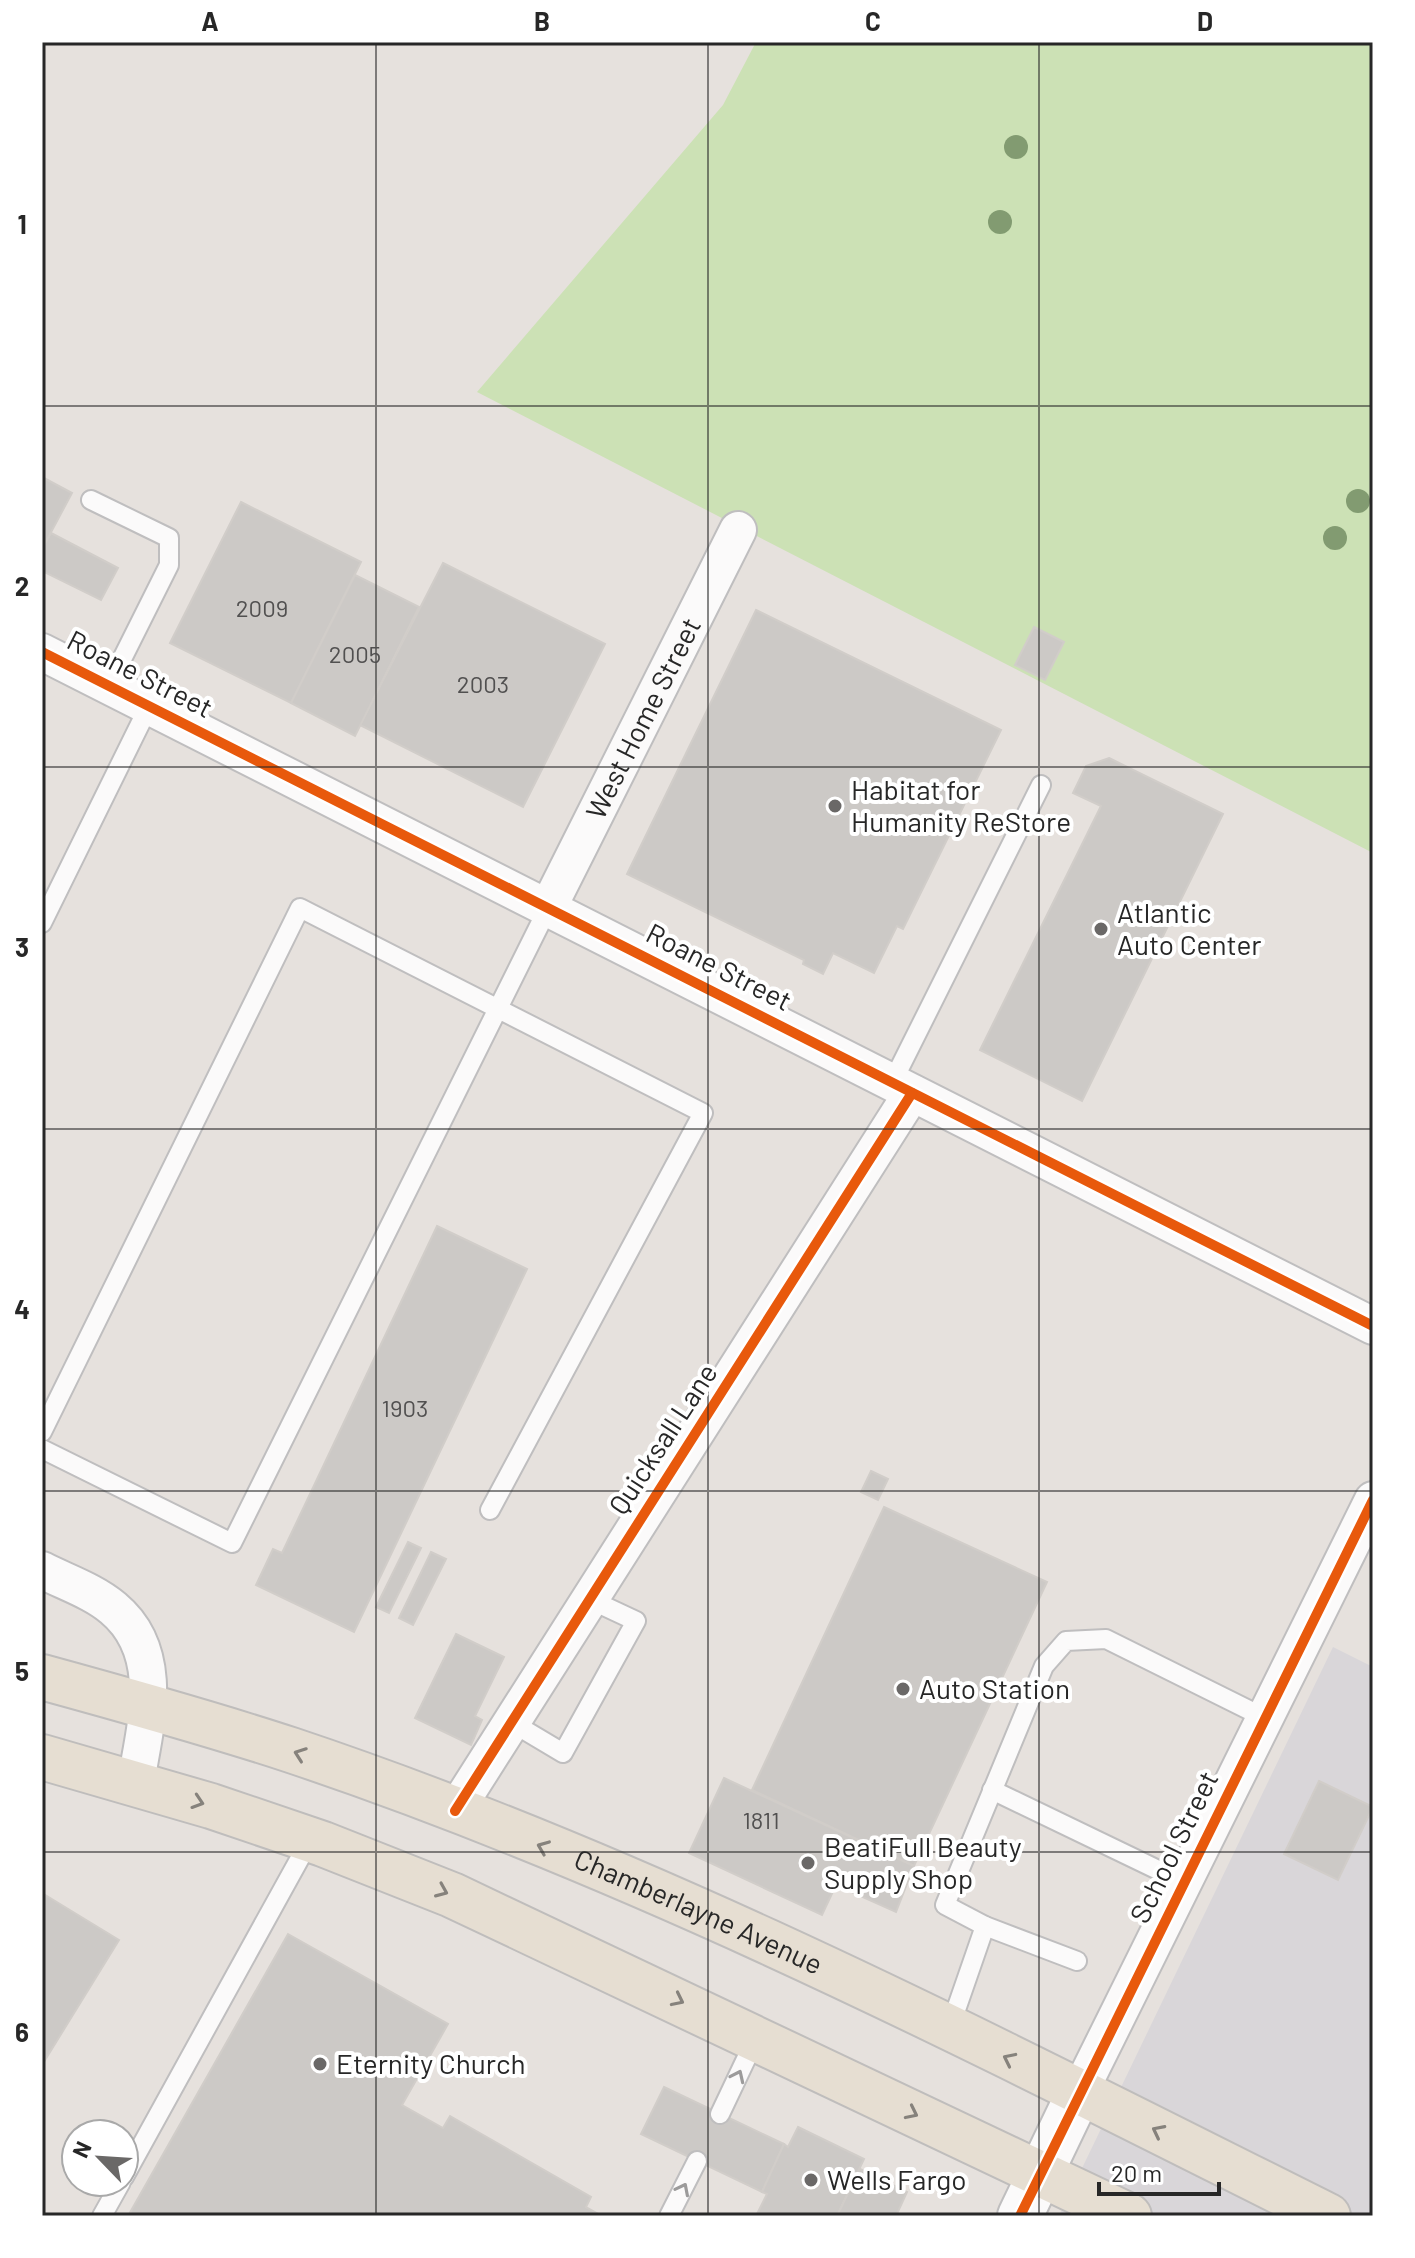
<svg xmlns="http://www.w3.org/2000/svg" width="1415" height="2258" viewBox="0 0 1415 2258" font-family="Barlow,sans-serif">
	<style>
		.industrial { fill: #d9d6d9 }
		.green { fill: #cce1b5 }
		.building { fill: #ccc9c6; stroke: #d1cdc9; stroke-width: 2 }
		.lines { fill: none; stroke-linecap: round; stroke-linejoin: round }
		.lane-casing { stroke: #bfbebf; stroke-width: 22 }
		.street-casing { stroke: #bfbebf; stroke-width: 40 }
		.secondary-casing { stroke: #bfbebf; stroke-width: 48 }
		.primary-casing { stroke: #bfbdbc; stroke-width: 48 }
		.lane { stroke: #fbfafa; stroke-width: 18 }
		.street { stroke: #fbfafa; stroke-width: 36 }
		.secondary { stroke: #fbfafa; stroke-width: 44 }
		.primary { stroke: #e6ded2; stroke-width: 44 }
		.cycleway-casing { stroke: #fff; stroke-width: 15 }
		.cycleway { stroke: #e8590c; stroke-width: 10 }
		.tree { fill: #829b71 }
		.oneway { stroke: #86827c }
		.oneway2 { stroke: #9c9b9b }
		.grid { fill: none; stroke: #272727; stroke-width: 2; stroke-opacity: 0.55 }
		.poi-dot { fill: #6a6867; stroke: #fff; stroke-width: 3 }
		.labels { text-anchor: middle; stroke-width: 8; stroke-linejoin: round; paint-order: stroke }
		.number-label { font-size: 24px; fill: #515050 }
		.street-label { font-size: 28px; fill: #272727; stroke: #fff }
		.poi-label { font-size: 28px; fill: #272727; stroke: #fff; text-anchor: start }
		.neatline { fill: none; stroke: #272727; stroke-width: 3 }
		.grid-label { font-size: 26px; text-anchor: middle; font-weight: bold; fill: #272727 }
	</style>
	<rect width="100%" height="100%" fill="#e6e1dd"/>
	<path class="industrial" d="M1333,1647L1373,1667V2216H1059Z"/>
	<path class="green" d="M756,42H1373V853L477,392L723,105Z"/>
	<g class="building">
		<path d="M42,477L72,493L42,549Z"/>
		<path d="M241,502L361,562L291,703L170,643Z"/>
		<path d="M51,533L118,568L101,600L42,571V549Z"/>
		<path d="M443,563L605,644L523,807L360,725Z"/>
		<path d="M355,575L419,607L355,736L291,703Z"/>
		<path d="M756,610L1001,730L903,929L897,926L874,973L833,953L823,974L803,964L804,960L627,874Z"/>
		<path d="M1034,627L1064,642L1045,680L1015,665Z"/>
		<path d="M1109,758L1223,814L1082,1101L980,1050L1101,806L1073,793L1086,766Z"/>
		<path d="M437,1226L527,1269L354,1632L256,1585L273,1549L282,1553Z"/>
		<path d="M871,1471L888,1479L878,1500L861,1492Z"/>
		<path d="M884,1507L1047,1582L914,1866L752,1790Z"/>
		<path d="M408,1542L421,1548L389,1613L376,1607Z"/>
		<path d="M431,1552L446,1559L413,1625L399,1618Z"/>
		<path d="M456,1634L504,1657L475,1716L482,1720L471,1745L415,1718Z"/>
		<path d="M724,1778L914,1866L896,1912L836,1885L822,1915L689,1853Z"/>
		<path d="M1319,1781L1373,1807L1338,1880L1284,1854Z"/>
		<path d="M42,1893L119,1940L42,2065Z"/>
		<path d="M288,1934L448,2024L402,2105L443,2128L450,2116L591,2197L586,2207L602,2216H128Z"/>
		<path d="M664,2087L784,2144L762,2192L641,2134Z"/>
		<path d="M798,2127L864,2159L837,2216H756L767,2194L762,2192L784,2144L788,2147Z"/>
		<path d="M860,2169L907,2192L896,2216H837Z"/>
	</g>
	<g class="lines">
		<defs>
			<g id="lane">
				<path d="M91,500L169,538V565L109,685"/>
				<path d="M42,923L149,706"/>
				<path d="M892,1083L1041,785"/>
				<path d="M42,1432L300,908L703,1113L490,1510"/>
				<path d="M42,1449L232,1543L549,906"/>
				<path d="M511,1722L563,1753L636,1621L589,1599"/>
				<path d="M992,1790L1183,1882"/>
				<path d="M985,1926L1077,1961"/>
				<path d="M950,2027L985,1926L945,1905L1044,1666L1066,1641L1106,1639L1265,1718"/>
				<path d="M720,2114L756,2038"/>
				<path d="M124,2177L310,1840"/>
				<path d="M102,2216L121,2182"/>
				<path d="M669,2216L697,2161"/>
			</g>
			<g id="street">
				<path d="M42,652L1373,1326"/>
				<path id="s1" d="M549,906L738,530"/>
				<path d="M42,1570C65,1582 93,1591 113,1608C166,1652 146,1723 136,1781"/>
				<path d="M455,1811L912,1093"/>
				<path d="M1079,2093L1373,1500"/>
			</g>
			<path id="secondary" d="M1020,2216L1079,2093"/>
			<g id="primary">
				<path id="s2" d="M42,1677C126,1700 209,1723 291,1750C650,1870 990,2047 1328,2216"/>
				<path d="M42,1757L211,1806L323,1844L452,1895L1129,2216"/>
			</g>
		</defs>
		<use href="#lane" class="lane-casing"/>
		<use href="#street" class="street-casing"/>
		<use href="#secondary" class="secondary-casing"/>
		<use href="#primary" class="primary-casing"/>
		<use href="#lane" class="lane"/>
		<use href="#street" class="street"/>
		<use href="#secondary" class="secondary"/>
		<use href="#primary" class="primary"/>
		<defs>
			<g id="cycleway">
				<path d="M42,652L1373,1326"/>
				<path d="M455,1811L912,1093"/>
				<path d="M1020,2216L1373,1500"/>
			</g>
		</defs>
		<use href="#cycleway" class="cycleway-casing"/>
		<use href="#cycleway" class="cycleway"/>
	</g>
	<g class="tree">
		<circle cx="1016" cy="147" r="12"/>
		<circle cx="1000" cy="222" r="12"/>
		<circle cx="1358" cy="501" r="12"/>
		<circle cx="1335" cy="538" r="12"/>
	</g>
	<defs><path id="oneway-chevron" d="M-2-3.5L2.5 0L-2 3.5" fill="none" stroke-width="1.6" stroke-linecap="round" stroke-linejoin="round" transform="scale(2)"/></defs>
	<g class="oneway">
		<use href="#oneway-chevron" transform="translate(300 1754) rotate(-160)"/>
		<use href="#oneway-chevron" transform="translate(198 1802) rotate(18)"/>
		<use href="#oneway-chevron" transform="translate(543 1847) rotate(-158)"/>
		<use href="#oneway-chevron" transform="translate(442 1891) rotate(23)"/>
		<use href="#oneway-chevron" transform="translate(678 2000) rotate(26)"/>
		<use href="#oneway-chevron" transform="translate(1009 2059) rotate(-154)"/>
		<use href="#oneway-chevron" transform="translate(912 2113) rotate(26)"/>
		<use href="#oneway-chevron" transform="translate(1158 2131) rotate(-153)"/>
	</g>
	<g class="oneway2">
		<use href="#oneway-chevron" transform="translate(738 2076) rotate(-65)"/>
		<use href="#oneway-chevron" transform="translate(683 2189) rotate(-63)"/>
	</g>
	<path class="grid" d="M376,42V2216M708,42V2216M1039,42V2216M42,406H1373M42,767H1373M42,1129H1373M42,1491H1373M42,1852H1373"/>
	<g class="poi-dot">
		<circle cx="835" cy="806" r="8"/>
		<circle cx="1101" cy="929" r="8"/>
		<circle cx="903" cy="1689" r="8"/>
		<circle cx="808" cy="1863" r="8"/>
		<circle cx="320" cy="2064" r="8"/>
		<circle cx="811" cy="2180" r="8"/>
	</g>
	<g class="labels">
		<g class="number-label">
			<text x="262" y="617">2009</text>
			<text x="355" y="663">2005</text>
			<text x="483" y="693">2003</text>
			<text x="405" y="1417">1903</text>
			<text x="761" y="1829">1811</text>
		</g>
		<g class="street-label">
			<text transform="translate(140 674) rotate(27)" y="10">Roane Street</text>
			<text dy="10" stroke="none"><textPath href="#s1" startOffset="210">West Home Street</textPath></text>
			<text transform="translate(719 967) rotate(27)" y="10">Roane Street</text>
			<text transform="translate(663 1439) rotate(-57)" y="10">Quicksall Lane</text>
			<text transform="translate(1174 1847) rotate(-64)" y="10">School Street</text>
			<text dy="10" stroke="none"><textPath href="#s2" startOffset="698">Chamberlayne Avenue</textPath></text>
		</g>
		<g class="poi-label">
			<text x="851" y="800">Habitat for<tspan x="851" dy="32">Humanity ReStore</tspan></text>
			<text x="1117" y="923">Atlantic<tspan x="1117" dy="32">Auto Center</tspan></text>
			<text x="919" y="1699">Auto Station</text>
			<text x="824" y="1857">BeatiFull Beauty<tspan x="824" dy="32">Supply Shop</tspan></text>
			<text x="336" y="2074">Eternity Church</text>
			<text x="827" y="2190">Wells Fargo</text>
		</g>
	</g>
	<rect width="1415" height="2258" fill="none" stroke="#ffffff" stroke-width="88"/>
	<g transform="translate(100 2158) rotate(295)"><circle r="38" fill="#ffffff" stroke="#a9a9a9" stroke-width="2"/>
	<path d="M0-6L14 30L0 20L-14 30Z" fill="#6a6867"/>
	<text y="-12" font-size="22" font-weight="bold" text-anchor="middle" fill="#272727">N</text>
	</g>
	<path d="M1099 2182v12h120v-12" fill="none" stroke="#272727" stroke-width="4"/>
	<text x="1111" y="2182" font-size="24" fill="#272727" stroke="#ffffff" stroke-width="6" paint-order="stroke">20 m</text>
	<rect x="44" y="44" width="1327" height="2170" class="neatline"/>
	<g class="grid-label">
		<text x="210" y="31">A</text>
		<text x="542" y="31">B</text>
		<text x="873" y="31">C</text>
		<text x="1205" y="31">D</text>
		<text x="22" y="234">1</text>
		<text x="22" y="596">2</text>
		<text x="22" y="957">3</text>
		<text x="22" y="1319">4</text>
		<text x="22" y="1681">5</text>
		<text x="22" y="2042">6</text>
	</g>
</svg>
